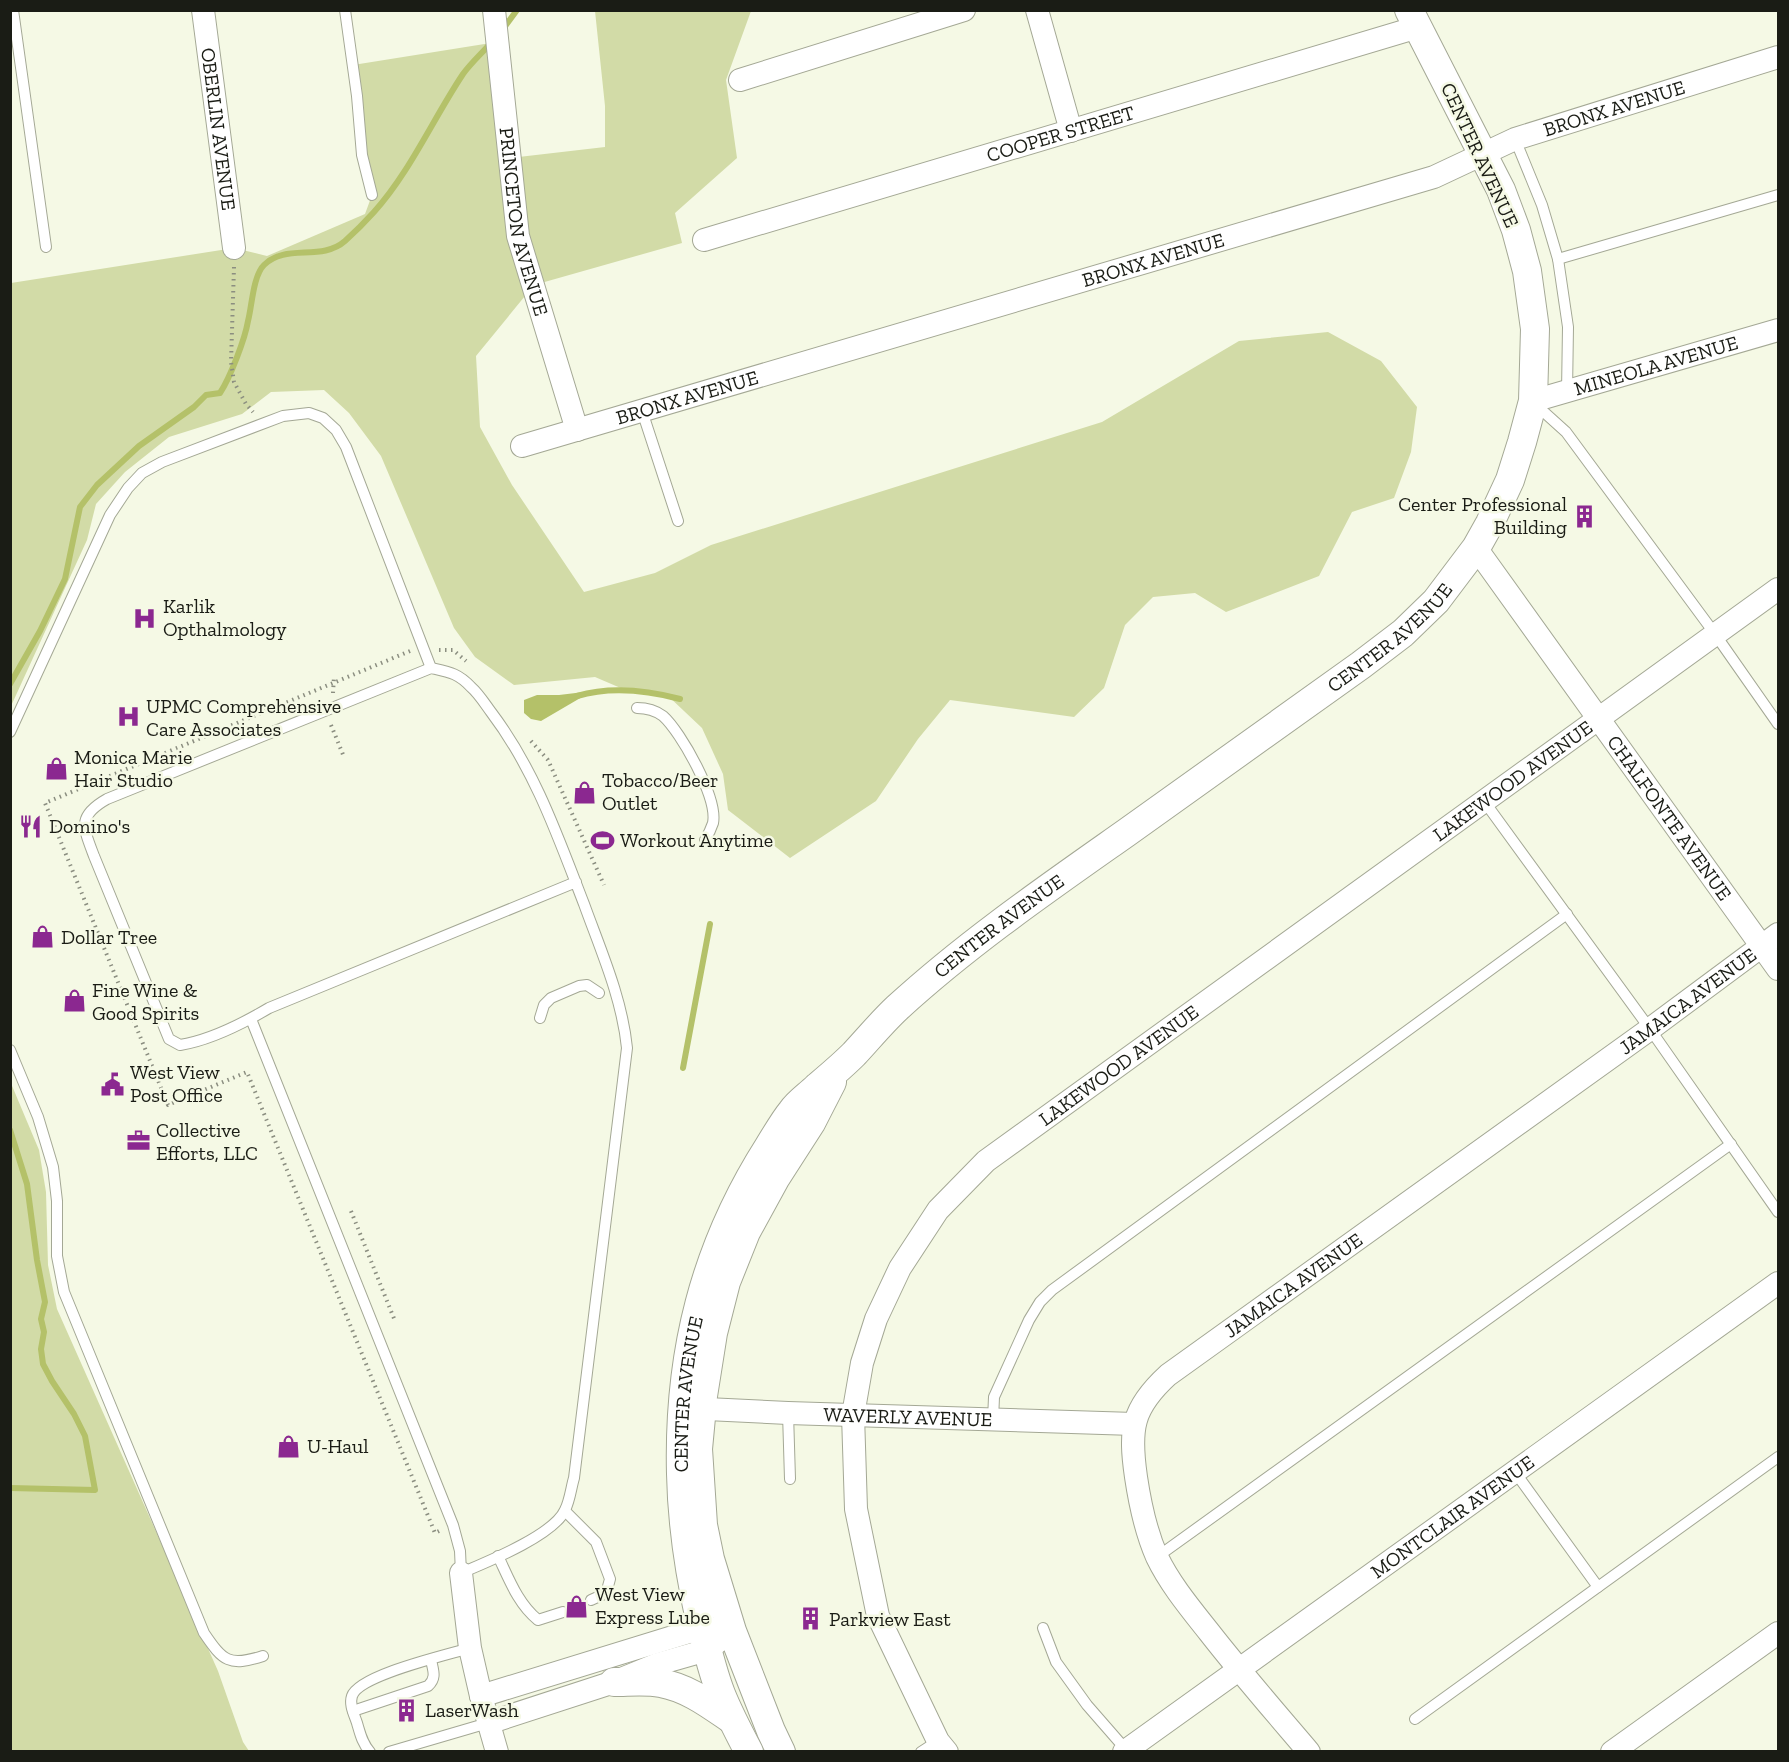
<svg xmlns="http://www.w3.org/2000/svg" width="1789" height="1762" viewBox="0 0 1789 1762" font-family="'Zilla Slab',serif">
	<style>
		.green { fill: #d2dba7 }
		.water { fill: #b4c169 }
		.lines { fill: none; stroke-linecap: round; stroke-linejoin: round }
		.stream { stroke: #b4c169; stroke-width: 6 }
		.service-casing { stroke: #a4a895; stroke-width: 12 }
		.minor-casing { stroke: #a4a895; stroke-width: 24 }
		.tertiary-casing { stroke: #a4a895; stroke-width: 30 }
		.path { stroke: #8b8e80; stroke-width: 4; stroke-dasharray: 1.5 4.5; stroke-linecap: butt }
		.service { stroke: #fff; stroke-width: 10 }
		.minor { stroke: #fff; stroke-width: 22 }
		.tertiary { stroke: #fff; stroke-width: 28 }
		.labels { text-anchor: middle; stroke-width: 5; stroke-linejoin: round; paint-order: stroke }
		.street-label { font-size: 20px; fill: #1a1c15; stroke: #f5f9e5 }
		.poi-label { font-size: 20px; fill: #1a1c15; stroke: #f5f9e5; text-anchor: start }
	</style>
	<rect width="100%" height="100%" fill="#f5f9e5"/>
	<g class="green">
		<path d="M595,11H751L726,80L737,158L675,213L682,243L534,285L476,356L480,427L512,485L584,592L655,573L711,545L1102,422L1239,341L1328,332L1381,361L1417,407L1411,452L1394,498L1352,512L1319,576L1226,612L1195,593L1153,597L1125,625L1104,688L1074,717L950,700L918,739L876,801L790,858L728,810L723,774L702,728L666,694L630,692L595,677L514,685L475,657L454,628L381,456L349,413L324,390L271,392L242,414L169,437L125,472L96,504L87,540L11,706V283L234,248L267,256L365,214L372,195L353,65L497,42L510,158L605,147V106Z"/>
		<path d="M10,1081L39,1150L46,1192L48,1265L57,1309L218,1671L243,1742L249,1751H11Z"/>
	</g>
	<path class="water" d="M584,692L582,697L541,721L531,719L524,713V700L537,695H559Z"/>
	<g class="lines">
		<g class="stream">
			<path d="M503,29L517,10"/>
			<path d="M10,684L40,631L65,579L80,507L97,485L139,446L194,407L206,395L220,393C230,378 245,339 248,321C252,306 253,276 264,265C286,243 321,262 345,241C355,232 365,222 374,212C410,172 433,119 463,74C471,63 481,54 490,44"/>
			<path d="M577,696C611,686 646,690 680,699"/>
			<path d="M683,1068L710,924"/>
			<path d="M10,1130L27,1184L37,1260L45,1302L41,1319L44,1332L41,1349L43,1364L52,1381L74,1414L85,1436L95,1490L10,1488"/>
		</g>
		<defs>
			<g id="service">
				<path d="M13,10L46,247"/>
				<path d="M345,10L357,96L362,155L372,195"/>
				<path d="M1515,139L1542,205L1558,259L1568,327L1567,392"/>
				<path d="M1558,259L1778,195"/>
				<path d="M1535,404L1566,432L1715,634L1778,724"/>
				<path d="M642,411L678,521"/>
				<path d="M637,708C646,708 655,710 663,716C681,732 718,798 713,823C711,829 708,835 705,840"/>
				<path d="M10,732L110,515L128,488L142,473L162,462L283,416L309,413L323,418L336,430L346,447L431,668"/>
				<path d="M1484,801L1650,1029L1778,1212"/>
				<path d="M540,1018L544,1005L551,998L579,986L587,985L599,993"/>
				<path d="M251,1019L453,1525L460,1551L461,1573C487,1562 554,1535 565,1510C570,1500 571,1488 574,1478L627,1048C622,998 601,951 584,904C558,837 535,770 491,712C485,704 479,694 471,687C458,673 449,672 431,668L107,799C77,816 83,827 94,856L169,1039L180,1045C211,1040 242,1024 269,1008L576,882"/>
				<path d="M10,1050L38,1117L53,1167L57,1201V1256L64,1292L204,1633C223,1661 229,1667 263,1656"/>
				<path d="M788,1413L790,1479"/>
				<path d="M993,1420L994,1397L1029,1320L1040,1302L1052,1290L1567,914"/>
				<path d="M1515,1472L1598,1587"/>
				<path d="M565,1511L596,1542L610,1579L607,1590L602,1595L591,1600"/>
				<path d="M498,1556C509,1579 518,1604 538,1620L563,1612"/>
				<path d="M1157,1557L1731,1144"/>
				<path d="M1043,1628L1056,1662L1087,1705L1128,1752"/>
				<path d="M353,1711L428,1686C437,1678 433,1670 431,1660"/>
				<path d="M1415,1719L1778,1457"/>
				<path d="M370,1752C362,1743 360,1733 357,1723C354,1714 349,1705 352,1696C359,1675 447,1655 470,1648"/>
				<path d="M389,1752L488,1723"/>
				<path d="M921,1752L938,1741"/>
			</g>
			<g id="minor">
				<path id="s1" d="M203,10L234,248"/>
				<path id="s2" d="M494,10L518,236L577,430"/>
				<path d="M1037,10L1071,131"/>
				<path d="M740,80L964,10"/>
				<path id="s3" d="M704,240L1418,27"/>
				<path id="s4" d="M1533,401L1778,330"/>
				<path id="s5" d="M522,446L1434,177L1515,139L1778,57"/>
				<path id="s6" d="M1476,548L1778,969"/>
				<path id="s7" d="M686,1408L788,1413L1134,1424"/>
				<path d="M461,1573L470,1648L481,1696L497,1752"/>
				<path d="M481,1696L702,1628L718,1629"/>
				<path d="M488,1723L614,1682L658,1664L707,1650L720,1640"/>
				<path id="s8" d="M947,1752L938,1741L878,1616L856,1509L853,1415L862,1363L876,1319L900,1268L938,1210L986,1161L1778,589"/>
				<path id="s9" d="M1124,1752L1778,1283"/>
				<path id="s10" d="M1309,1752C1275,1712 1241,1673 1209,1632C1190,1608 1170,1584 1157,1557C1146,1532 1140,1504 1136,1477C1129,1429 1132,1408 1168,1375L1650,1029L1778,934"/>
				<path d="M1612,1752L1778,1633"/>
			</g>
			<g id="tertiary">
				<path d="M614,1682C629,1682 646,1680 661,1683C688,1688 709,1704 731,1719"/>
				<path id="s11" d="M749,1752C739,1733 729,1714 721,1694C712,1671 706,1645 700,1620C689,1571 682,1524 681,1474C678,1354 704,1248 769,1146C776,1135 783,1122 792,1111C798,1102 809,1095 817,1087C830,1076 842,1066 854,1054C868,1039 882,1022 897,1008C968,943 1048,888 1126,833C1205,777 1283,721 1361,665L1403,633L1436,601L1476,548L1490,523L1510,480L1522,442L1533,401L1535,329L1527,271L1516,230L1501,190L1409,10"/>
				<path d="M781,1752L771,1731L732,1631L710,1559L703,1525L698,1449L703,1396L713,1333L726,1282L746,1232L775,1179L811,1123L832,1082"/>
			</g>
		</defs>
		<use href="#service" class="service-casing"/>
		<use href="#minor" class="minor-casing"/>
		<use href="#tertiary" class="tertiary-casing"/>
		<g class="path">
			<path d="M234,267L231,362L234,382L246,404L253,412"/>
			<path d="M439,650H453L466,661"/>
			<path d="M410,651L45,803L168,1105L247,1072L435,1533L439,1531"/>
			<path d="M333,693L334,677"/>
			<path d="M331,725L344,757"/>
			<path d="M531,741L548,760L604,885"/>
			<path d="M351,1211L395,1321"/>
		</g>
		<use href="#service" class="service"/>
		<use href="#minor" class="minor"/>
		<use href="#tertiary" class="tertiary"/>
	</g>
	<defs>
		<symbol id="building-bare" viewBox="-9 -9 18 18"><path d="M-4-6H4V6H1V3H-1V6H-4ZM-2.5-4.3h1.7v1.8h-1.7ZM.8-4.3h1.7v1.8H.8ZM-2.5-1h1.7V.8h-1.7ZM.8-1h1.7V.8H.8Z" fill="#8b2890" stroke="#f5f9e5" stroke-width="2.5" paint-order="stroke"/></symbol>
		<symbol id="hospital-bare" viewBox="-9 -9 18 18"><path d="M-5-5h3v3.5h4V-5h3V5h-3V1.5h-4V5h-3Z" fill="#8b2890" stroke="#f5f9e5" stroke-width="2.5" paint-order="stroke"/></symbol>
		<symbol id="shop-bare" viewBox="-9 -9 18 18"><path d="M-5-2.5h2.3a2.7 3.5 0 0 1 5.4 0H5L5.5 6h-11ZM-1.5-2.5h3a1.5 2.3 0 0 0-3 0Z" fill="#8b2890" stroke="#f5f9e5" stroke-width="2.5" paint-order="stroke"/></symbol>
		<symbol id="restaurant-bare" viewBox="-9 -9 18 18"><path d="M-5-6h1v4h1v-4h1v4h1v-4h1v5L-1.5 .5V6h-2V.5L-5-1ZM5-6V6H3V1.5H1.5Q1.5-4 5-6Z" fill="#8b2890" stroke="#f5f9e5" stroke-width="2.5" paint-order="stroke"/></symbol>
		<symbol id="stadium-bare" viewBox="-9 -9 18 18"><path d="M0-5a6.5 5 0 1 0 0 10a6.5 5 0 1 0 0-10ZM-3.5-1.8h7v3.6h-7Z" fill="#8b2890" stroke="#f5f9e5" stroke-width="2.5" paint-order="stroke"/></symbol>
		<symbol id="civic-bare" viewBox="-9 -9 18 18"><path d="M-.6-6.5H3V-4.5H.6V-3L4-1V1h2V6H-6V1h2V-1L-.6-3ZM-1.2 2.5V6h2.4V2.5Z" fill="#8b2890" stroke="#f5f9e5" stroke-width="2.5" paint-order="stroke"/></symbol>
		<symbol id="office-bare" viewBox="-9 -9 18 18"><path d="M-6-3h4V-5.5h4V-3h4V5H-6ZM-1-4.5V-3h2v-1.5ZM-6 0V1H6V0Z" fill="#8b2890" stroke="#f5f9e5" stroke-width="2.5" paint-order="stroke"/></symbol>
	</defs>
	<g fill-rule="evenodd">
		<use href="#building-bare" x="1568" y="500" width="33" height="33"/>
		<use href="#hospital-bare" x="128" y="602" width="33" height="33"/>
		<use href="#hospital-bare" x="112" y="700" width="33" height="33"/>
		<use href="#shop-bare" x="40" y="752" width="33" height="33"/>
		<use href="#shop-bare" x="568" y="776" width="33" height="33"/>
		<use href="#restaurant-bare" x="14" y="810" width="33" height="33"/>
		<use href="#stadium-bare" x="586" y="824" width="33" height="33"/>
		<use href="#shop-bare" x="26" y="920" width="33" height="33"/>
		<use href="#shop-bare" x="58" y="984" width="33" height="33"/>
		<use href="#civic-bare" x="96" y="1068" width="33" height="33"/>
		<use href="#office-bare" x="122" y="1124" width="33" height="33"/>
		<use href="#shop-bare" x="272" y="1430" width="33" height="33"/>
		<use href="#shop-bare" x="560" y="1590" width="33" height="33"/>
		<use href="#building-bare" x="794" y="1602" width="33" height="33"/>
		<use href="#building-bare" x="390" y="1694" width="33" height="33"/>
	</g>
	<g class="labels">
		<g class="street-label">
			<text dy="7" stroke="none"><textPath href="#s5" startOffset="1144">BRONX AVENUE</textPath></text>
			<text dy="7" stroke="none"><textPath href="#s1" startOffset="120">OBERLIN AVENUE</textPath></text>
			<text dy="7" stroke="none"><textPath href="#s3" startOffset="372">COOPER STREET</textPath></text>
			<text transform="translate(1480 155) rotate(65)" y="7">CENTER AVENUE</text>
			<text dy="7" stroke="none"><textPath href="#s2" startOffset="214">PRINCETON AVENUE</textPath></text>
			<text dy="7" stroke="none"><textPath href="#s5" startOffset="658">BRONX AVENUE</textPath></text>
			<text dy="7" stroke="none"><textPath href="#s4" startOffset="128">MINEOLA AVENUE</textPath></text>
			<text dy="7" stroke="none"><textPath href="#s5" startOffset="172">BRONX AVENUE</textPath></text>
			<text dy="7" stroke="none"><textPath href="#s11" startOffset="1440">CENTER AVENUE</textPath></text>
			<text dy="7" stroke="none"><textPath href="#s8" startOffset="1299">LAKEWOOD AVENUE</textPath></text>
			<text dy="7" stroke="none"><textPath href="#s6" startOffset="332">CHALFONTE AVENUE</textPath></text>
			<text dy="7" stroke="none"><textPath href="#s11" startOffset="954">CENTER AVENUE</textPath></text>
			<text dy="7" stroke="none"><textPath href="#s10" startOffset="1084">JAMAICA AVENUE</textPath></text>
			<text dy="7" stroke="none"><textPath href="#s8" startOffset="813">LAKEWOOD AVENUE</textPath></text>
			<text dy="7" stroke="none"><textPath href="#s10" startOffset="598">JAMAICA AVENUE</textPath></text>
			<text dy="7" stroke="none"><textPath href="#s11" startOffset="369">CENTER AVENUE</textPath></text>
			<text dy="7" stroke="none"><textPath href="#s7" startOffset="222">WAVERLY AVENUE</textPath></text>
			<text dy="7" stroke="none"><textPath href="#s9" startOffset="404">MONTCLAIR AVENUE</textPath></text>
		</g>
		<g class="poi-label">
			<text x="1567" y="511" text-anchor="end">Center Professional<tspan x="1567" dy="23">Building</tspan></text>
			<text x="163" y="613">Karlik<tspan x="163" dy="23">Opthalmology</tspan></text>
			<text x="146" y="713">UPMC Comprehensive<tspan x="146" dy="23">Care Associates</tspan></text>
			<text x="74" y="764">Monica Marie<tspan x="74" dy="23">Hair Studio</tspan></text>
			<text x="602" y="787">Tobacco/Beer<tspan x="602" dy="23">Outlet</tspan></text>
			<text x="49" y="833">Domino's</text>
			<text x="620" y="847">Workout Anytime</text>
			<text x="61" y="944">Dollar Tree</text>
			<text x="92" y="997">Fine Wine &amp;<tspan x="92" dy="23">Good Spirits</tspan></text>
			<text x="130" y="1079">West View<tspan x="130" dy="23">Post Office</tspan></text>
			<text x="156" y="1137">Collective<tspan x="156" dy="23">Efforts, LLC</tspan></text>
			<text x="307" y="1453">U-Haul</text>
			<text x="595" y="1601">West View<tspan x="595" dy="23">Express Lube</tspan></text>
			<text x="829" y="1626">Parkview East</text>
			<text x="425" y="1717">LaserWash</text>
		</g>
	</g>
	<rect width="1789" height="1762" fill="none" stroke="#1a1c15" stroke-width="24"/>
</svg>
